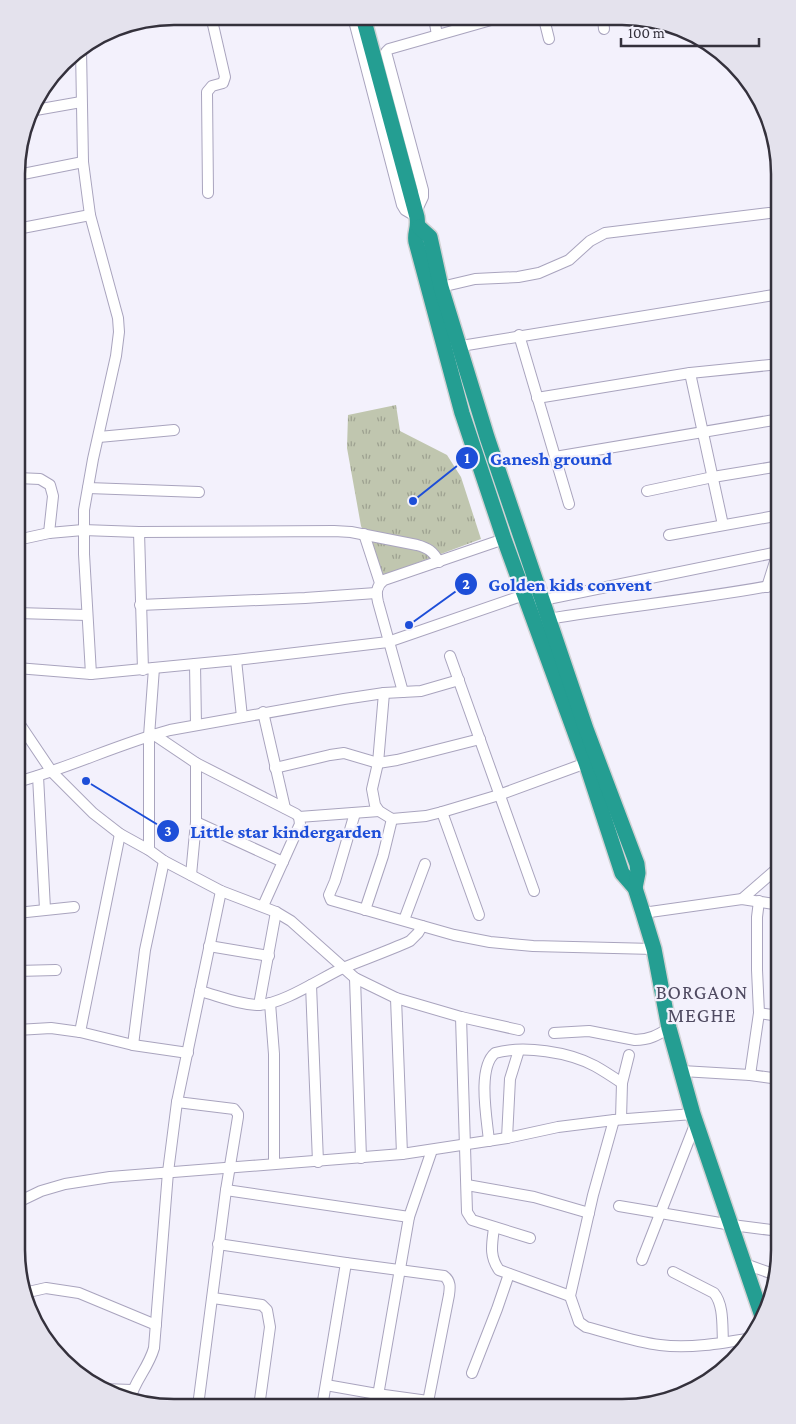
<svg xmlns="http://www.w3.org/2000/svg" width="796" height="1424" viewBox="0 0 796 1424" font-family="'Crimson Pro',serif">
	<style>
		.park { fill: url(#park-tufts) }
		.lines { fill: none; stroke-linecap: round; stroke-linejoin: round }
		.minor-casing { stroke: #a9a4be; stroke-width: 12 }
		.highway-casing { stroke: #d2d2d4; stroke-width: 18 }
		.minor { stroke: #fff; stroke-width: 10 }
		.highway { stroke: #249e92; stroke-width: 15 }
		.labels { text-anchor: middle; stroke-width: 4.5; stroke-linejoin: round; paint-order: stroke }
		.quarter-label { font-size: 20px; letter-spacing: 1px; fill: #4f4a61; stroke: #f3f1fc }
		.rim { fill: none; stroke: #34313c; stroke-width: 2.5 }
		.leader { fill: none; stroke: #1d4ed8; stroke-width: 2 }
		.callout-dot { fill: #1d4ed8; stroke: #f3f1fc; stroke-width: 2 }
		.mark-label { font-size: 15px; text-anchor: middle; font-weight: bold; fill: #fff }
		.callout-label { font-size: 19px; text-anchor: middle; font-weight: bold; fill: #1d4ed8; stroke: #f3f1fc; stroke-width: 4.5; stroke-linejoin: round; paint-order: stroke }
	</style>
	<defs>
		<pattern id="park-tufts" width="24" height="20" patternUnits="userSpaceOnUse" patternTransform="scale(1.25)"><rect width="24" height="20" fill="#c0c6af"/><path d="M3 7l-1-3M5 7V3M7 7l1-3M15 17l-1-3M17 17v-4M19 17l1-3" fill="none" stroke="#9da190"/></pattern>
	</defs>
	<rect width="100%" height="100%" fill="#f3f1fc"/>
	<path class="park" d="M396,405L400,431L447,455L461,477L481,539L382,576L361,526L347,448L348,415Z"/>
	<g class="lines">
		<defs>
			<g id="minor">
				<path d="M353,17L402,205L405,210L417,217"/>
				<path d="M434,18L437,35"/>
				<path d="M544,19L549,39"/>
				<path d="M603,19L604,29"/>
				<path d="M648,19L649,23"/>
				<path d="M81,49L83,162L90,215L118,318L119,332L116,356L93,459L84,510V554L91,674"/>
				<path d="M30,111L81,102"/>
				<path d="M18,175L83,162"/>
				<path d="M208,193L207,92L212,86L223,83L225,77L211,16"/>
				<path d="M416,212L423,197V190L386,52L389,49L498,18"/>
				<path d="M17,229L90,215"/>
				<path d="M441,287L475,279L518,277L539,273L569,260L590,241L605,233L769,213"/>
				<path d="M519,335L569,504"/>
				<path d="M455,347L780,294"/>
				<path d="M690,373L723,525"/>
				<path d="M537,398L690,373L780,364"/>
				<path d="M99,437L174,430"/>
				<path d="M555,457L780,419"/>
				<path d="M17,478L40,479L50,485L53,496L49,533"/>
				<path d="M88,488L199,492"/>
				<path d="M647,491L713,477L780,466"/>
				<path d="M139,532L143,670"/>
				<path d="M364,534L380,583"/>
				<path d="M669,535L775,516"/>
				<path d="M17,540L49,533L83,530L139,532L334,531L351,532L417,545C428,548 433,551 439,562"/>
				<path d="M767,587L778,552L780,550"/>
				<path d="M538,601L778,552"/>
				<path d="M140,605L305,598L376,593"/>
				<path d="M17,613L87,615"/>
				<path d="M548,619C625,606 703,599 780,584"/>
				<path d="M450,656L534,891"/>
				<path d="M236,660L242,717"/>
				<path d="M195,664L196,725"/>
				<path d="M17,668L91,674L236,660L388,642L524,595"/>
				<path d="M403,692L378,602C376,593 376,586 384,580L504,539"/>
				<path d="M384,693L378,763L372,789L375,805L379,811L392,819L426,816L442,812L499,795L586,763"/>
				<path d="M263,712L285,808"/>
				<path d="M17,720L52,772L93,813L120,834L149,850L164,861L221,891L276,912L291,921L355,978L396,998L461,1017L519,1030"/>
				<path d="M153,734L196,763L296,814L299,817L300,824L263,906"/>
				<path d="M275,768L330,755L344,753L378,763L397,760L480,739"/>
				<path d="M38,776L45,909"/>
				<path d="M17,782C69,768 118,744 170,730L344,699L384,693L421,691L459,680"/>
				<path d="M442,812L479,915"/>
				<path d="M355,813L335,881L329,895L331,900L454,935L490,942L533,946L654,949"/>
				<path d="M299,817L379,811"/>
				<path d="M196,822L283,862"/>
				<path d="M149,850V736L154,668"/>
				<path d="M191,875L196,822V763"/>
				<path d="M742,899L780,866"/>
				<path d="M365,910L383,856L392,819"/>
				<path d="M17,913L74,907"/>
				<path d="M643,913L742,899L780,905"/>
				<path d="M404,920L425,864"/>
				<path d="M209,946L269,956"/>
				<path d="M17,971L56,970"/>
				<path d="M355,978L361,1158"/>
				<path d="M311,985L318,1162"/>
				<path d="M200,991C219,996 240,1005 259,1005C283,1004 321,978 343,968C365,959 388,951 410,941L418,933L422,926"/>
				<path d="M396,998L402,1154"/>
				<path d="M270,1003L274,1054V1164"/>
				<path d="M259,1005L276,912"/>
				<path d="M759,1013L779,1016"/>
				<path d="M461,1017L467,1212L472,1220L530,1238"/>
				<path d="M17,1030L51,1028L80,1032L133,1045L188,1053"/>
				<path d="M80,1032L120,834"/>
				<path d="M554,1033L589,1031L635,1040C649,1040 658,1035 669,1028"/>
				<path d="M133,1045L145,950L164,861"/>
				<path d="M682,1071L750,1075L779,1079"/>
				<path d="M750,1075L759,1013L757,970V917L759,901"/>
				<path d="M177,1102L234,1109L238,1114V1117L226,1190L198,1406"/>
				<path d="M621,1119L622,1083L629,1055"/>
				<path d="M614,1120L593,1195L570,1296L579,1322L586,1327C610,1333 635,1342 660,1345C690,1349 723,1343 752,1338"/>
				<path d="M507,1138L510,1079L519,1050"/>
				<path d="M489,1141C487,1119 477,1068 495,1053C524,1045 569,1052 595,1066C604,1071 613,1077 622,1083"/>
				<path d="M467,1185L534,1197L589,1213"/>
				<path d="M226,1190L409,1217"/>
				<path d="M16,1203L41,1191L65,1184L110,1177L402,1154L507,1138L558,1127L614,1120L693,1114"/>
				<path d="M619,1206L732,1225L779,1231"/>
				<path d="M494,1228C492,1244 489,1256 499,1270L570,1296"/>
				<path d="M218,1244L346,1263L444,1276C451,1281 450,1288 449,1295L427,1407"/>
				<path d="M642,1260L696,1122"/>
				<path d="M745,1264L776,1275"/>
				<path d="M673,1272L714,1293C724,1305 722,1326 723,1342"/>
				<path d="M24,1293L46,1288L79,1293L156,1325"/>
				<path d="M213,1298L262,1305L267,1310L270,1327L259,1407"/>
				<path d="M472,1373L497,1309L509,1274"/>
				<path d="M326,1385L377,1394L428,1401"/>
				<path d="M103,1389L132,1390"/>
				<path d="M130,1400C134,1381 148,1369 154,1348L168,1172L177,1102L221,891"/>
				<path d="M322,1407L346,1263"/>
				<path d="M376,1407L409,1217L432,1150"/>
			</g>
			<g id="highway">
				<path d="M363,17L417,217C419,229 414,233 416,242L462,413L504,539L586,763L622,873L635,888L643,913L654,949L669,1028L693,1114L763,1319"/>
				<path d="M419,227L430,237L441,287L487,437L586,729L637,864L638,873L635,888"/>
			</g>
		</defs>
		<use href="#minor" class="minor-casing"/>
		<use href="#highway" class="highway-casing"/>
		<use href="#minor" class="minor"/>
		<use href="#highway" class="highway"/>
	</g>
	<g class="labels">
		<g class="quarter-label">
			<text x="702" y="999">BORGAON<tspan x="702" dy="23">MEGHE</tspan></text>
		</g>
	</g>
	<path d="M0 0H796V1424H0ZM174 25H622A149 149 0 0 1 771 174V1250A149 149 0 0 1 622 1399H174A149 149 0 0 1 25 1250V174A149 149 0 0 1 174 25Z" fill="#e4e2ed" fill-rule="evenodd"/>
	<path class="rim" d="M174 25H622A149 149 0 0 1 771 174V1250A149 149 0 0 1 622 1399H174A149 149 0 0 1 25 1250V174A149 149 0 0 1 174 25Z"/>
	<path class="leader" d="M413 501L467 458M409 625L466 584M86 781L168 831"/>
	<g class="callout-dot">
		<circle cx="413" cy="501" r="5"/>
		<circle cx="409" cy="625" r="5"/>
		<circle cx="86" cy="781" r="5"/>
		<circle cx="467" cy="458" r="12"/>
		<circle cx="466" cy="584" r="12"/>
		<circle cx="168" cy="831" r="12"/>
	</g>
	<g class="mark-label">
		<text x="467" y="463">1</text>
		<text x="466" y="589">2</text>
		<text x="168" y="836">3</text>
	</g>
	<g class="callout-label">
		<text x="551" y="465">Ganesh ground</text>
		<text x="570" y="591">Golden kids convent</text>
		<text x="286" y="838">Little star kindergarden</text>
	</g>
	<path d="M621 38v8h138v-8" fill="none" stroke="#34313c" stroke-width="2.5"/>
	<text x="628" y="38" font-size="15" fill="#34313c" stroke="#f3f1fc" stroke-width="4" paint-order="stroke">100 m</text>
</svg>
